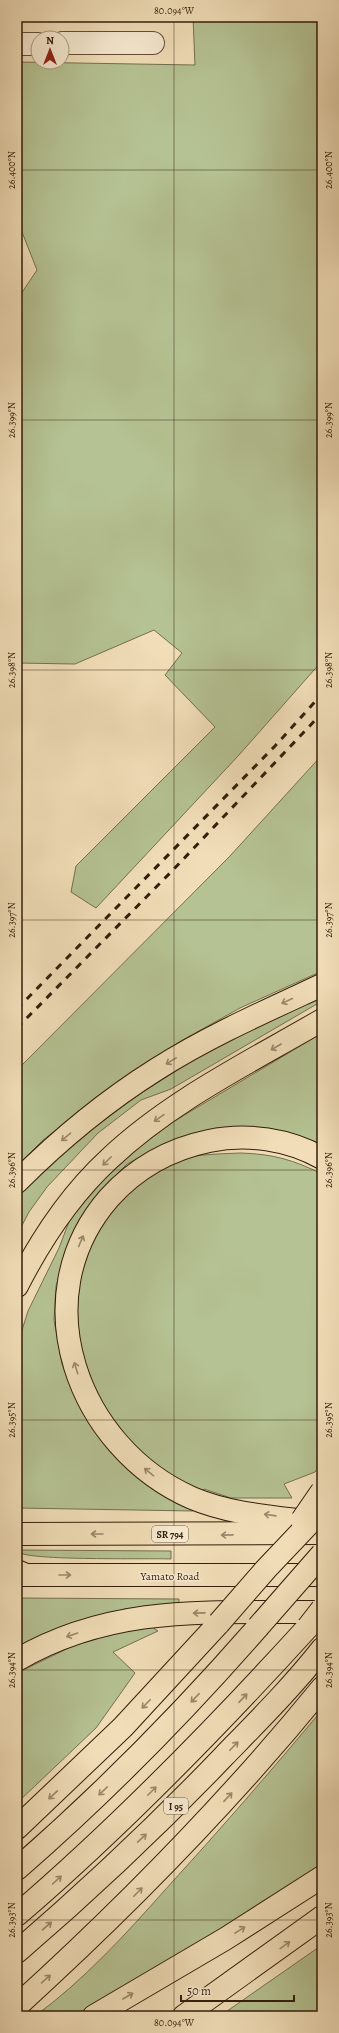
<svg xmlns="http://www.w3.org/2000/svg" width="339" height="2033" viewBox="0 0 339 2033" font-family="Alegreya,serif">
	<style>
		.green { fill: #b5c293; stroke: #74704f }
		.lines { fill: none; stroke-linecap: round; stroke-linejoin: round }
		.minor-casing { stroke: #624d36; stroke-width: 24 }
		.major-casing { stroke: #331d0b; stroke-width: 24 }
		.highway-casing { stroke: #331d0b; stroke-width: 24 }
		.minor { stroke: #f6ead1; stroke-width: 22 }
		.major { stroke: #f1deb8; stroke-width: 22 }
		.highway { stroke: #f1deb8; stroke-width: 22 }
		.rail { stroke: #331d0b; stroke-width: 3; stroke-dasharray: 7 7; stroke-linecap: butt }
		.highway-bridge-casing { stroke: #331d0b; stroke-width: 24; stroke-linecap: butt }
		.highway-bridge { stroke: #f1deb8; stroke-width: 22 }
		.oneway { stroke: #9c876a }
		.ticks { fill: none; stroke: #331d0b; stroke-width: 1; stroke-opacity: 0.45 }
		.labels { text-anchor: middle; stroke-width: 3; stroke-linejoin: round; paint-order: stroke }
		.shield { fill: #f6ead1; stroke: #6e5a46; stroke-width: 1 }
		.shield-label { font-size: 10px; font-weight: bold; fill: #331d0b }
		.street-label { font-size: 11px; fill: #331d0b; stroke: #f6ead1 }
		.neatline { fill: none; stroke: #331d0b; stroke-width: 1.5 }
		.ticks-label { font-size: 10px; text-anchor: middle; fill: #331d0b }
	</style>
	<rect width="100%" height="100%" fill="#f1deb8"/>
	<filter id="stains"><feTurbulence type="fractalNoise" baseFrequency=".005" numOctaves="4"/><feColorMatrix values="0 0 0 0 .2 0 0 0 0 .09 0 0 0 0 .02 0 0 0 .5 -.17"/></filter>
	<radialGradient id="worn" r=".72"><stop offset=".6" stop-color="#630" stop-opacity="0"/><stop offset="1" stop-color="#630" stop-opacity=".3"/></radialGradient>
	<g class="green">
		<path d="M193,17L322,18V661L239,755L96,908L71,892L76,866L215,727L165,675L182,653L154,630L75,664L17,663V300L37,270L20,227L17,223V62L195,65Z"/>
		<path d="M322,755V971L240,1008L181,1041L120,1080L43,1140L17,1166V1070L230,856Z"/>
		<path d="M322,993V1001L171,1089L141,1100L98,1133L47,1187L29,1212L17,1235V1195L76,1141L138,1095L209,1050Z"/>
		<path d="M322,1033V1146L313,1141L283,1132H207L171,1141L127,1164L109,1182L94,1199L76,1227L68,1246L56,1286L54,1320L62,1364L74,1395L95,1427L194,1507L193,1511L17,1508V1346L28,1311L59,1248L70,1219L103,1179L141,1146L171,1123Z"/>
		<path d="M241,1153C273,1154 294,1160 322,1174V1463L315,1472L284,1484L292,1498H231L204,1489L201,1493C176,1479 139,1456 122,1433C108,1416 90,1382 83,1362C68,1316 79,1253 107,1214C119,1197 145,1175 163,1165C183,1154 219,1154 241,1153Z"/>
		<path d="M18,1550L168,1551H171V1559C148,1558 29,1561 18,1552Z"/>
		<path d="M17,1598L179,1599V1604L125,1609L89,1619L17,1651Z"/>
		<path d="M152,1627L158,1631L113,1652L135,1673L96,1728L17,1803V1673L85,1640L99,1636Z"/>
		<path d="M322,1710V1865L257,1909L74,2016H35C83,1981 125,1935 165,1890C219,1831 271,1771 322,1710Z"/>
		<path d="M322,1945V2016H220Z"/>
	</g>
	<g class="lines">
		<defs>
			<g id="minor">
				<path d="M62,43H153"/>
				<path d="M17,44H38"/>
			</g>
			<g id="major">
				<path d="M17,1534L322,1533"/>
				<path d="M17,1575H322"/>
			</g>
			<g id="highway">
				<path d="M17,1182C59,1140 106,1101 157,1069C209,1036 266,1011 322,985"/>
				<path d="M17,1286C41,1239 70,1195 109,1159C170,1101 250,1062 322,1020"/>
				<path d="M321,1523C278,1517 232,1515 192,1498C78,1448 22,1298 109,1198C136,1168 170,1149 209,1141C247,1133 288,1139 322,1158"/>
				<path d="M17,1571L26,1575"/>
				<path d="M17,1660C115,1603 214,1613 322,1612"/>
				<path d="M17,1828L123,1727L219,1623"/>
				<path d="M17,1869C103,1794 183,1713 258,1627"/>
				<path d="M17,1915C121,1826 216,1728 308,1627"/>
				<path d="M17,1952C89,1890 158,1825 224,1756C258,1721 292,1687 322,1649"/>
				<path d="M17,2006C126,1907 229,1802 322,1688"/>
				<path d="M94,2016L225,1939L322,1877"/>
				<path d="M184,2016L322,1917"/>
			</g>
		</defs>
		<use href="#minor" class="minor-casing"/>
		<use href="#major" class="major-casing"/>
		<use href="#highway" class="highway-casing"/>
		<use href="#minor" class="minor"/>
		<use href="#major" class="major"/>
		<use href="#highway" class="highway"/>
		<g class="rail">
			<path d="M17,1009L275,746L322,694"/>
			<path d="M17,1028L173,870L322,713"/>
		</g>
		<defs>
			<g id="highway-bridge">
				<path d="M302,1520L322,1491"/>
				<path d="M219,1623L266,1569L322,1510"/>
				<path d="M258,1627L322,1554"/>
				<path d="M308,1627L322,1609"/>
			</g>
		</defs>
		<use href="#highway-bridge" class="highway-bridge-casing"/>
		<use href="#highway-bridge" class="highway-bridge"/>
	</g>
	<defs><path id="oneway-shaft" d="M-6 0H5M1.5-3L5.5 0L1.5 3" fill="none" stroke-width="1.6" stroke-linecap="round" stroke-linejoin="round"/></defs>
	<g class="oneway">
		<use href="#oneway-shaft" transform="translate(287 1001) rotate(155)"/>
		<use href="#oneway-shaft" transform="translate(276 1047) rotate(150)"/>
		<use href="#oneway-shaft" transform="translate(171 1061) rotate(149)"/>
		<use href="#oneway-shaft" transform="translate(159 1118) rotate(145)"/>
		<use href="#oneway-shaft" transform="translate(66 1137) rotate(140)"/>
		<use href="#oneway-shaft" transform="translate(107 1161) rotate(135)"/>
		<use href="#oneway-shaft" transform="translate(81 1241) rotate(-67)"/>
		<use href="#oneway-shaft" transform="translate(76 1368) rotate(-107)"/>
		<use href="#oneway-shaft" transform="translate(149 1472) rotate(-141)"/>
		<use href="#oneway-shaft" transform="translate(270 1515) rotate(-172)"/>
		<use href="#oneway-shaft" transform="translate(97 1534) rotate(-180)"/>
		<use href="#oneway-shaft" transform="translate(227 1535) rotate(179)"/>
		<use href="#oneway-shaft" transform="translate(65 1575)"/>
		<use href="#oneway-shaft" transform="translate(199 1613) rotate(179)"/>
		<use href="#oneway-shaft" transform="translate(72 1635) rotate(161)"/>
		<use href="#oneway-shaft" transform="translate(195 1698) rotate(133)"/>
		<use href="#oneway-shaft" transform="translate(243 1698) rotate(-47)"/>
		<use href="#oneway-shaft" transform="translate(146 1704) rotate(134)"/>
		<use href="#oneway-shaft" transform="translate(234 1746) rotate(-46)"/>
		<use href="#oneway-shaft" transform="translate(103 1791) rotate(136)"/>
		<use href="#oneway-shaft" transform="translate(152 1791) rotate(-45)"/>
		<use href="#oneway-shaft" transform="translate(53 1795) rotate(137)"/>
		<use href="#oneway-shaft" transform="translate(228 1797) rotate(-47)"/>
		<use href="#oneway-shaft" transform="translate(142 1838) rotate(-43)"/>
		<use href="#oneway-shaft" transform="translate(57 1880) rotate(-42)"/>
		<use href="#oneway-shaft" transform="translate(138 1892) rotate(-45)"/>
		<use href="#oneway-shaft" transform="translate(47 1926) rotate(-41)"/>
		<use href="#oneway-shaft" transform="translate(240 1930) rotate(-32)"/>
		<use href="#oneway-shaft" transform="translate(285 1945) rotate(-36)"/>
		<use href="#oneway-shaft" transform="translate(46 1979) rotate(-42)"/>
		<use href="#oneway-shaft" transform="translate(128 1996) rotate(-30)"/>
	</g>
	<path class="ticks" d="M174,17V2016M17,170H322M17,420H322M17,670H322M17,920H322M17,1170H322M17,1420H322M17,1670H322M17,1920H322"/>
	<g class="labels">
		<g class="shield">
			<rect x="152" y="1526" width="36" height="16" rx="3"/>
			<rect x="164" y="1798" width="24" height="16" rx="3"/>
		</g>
		<g class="shield-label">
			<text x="170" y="1538">SR 794</text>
			<text x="176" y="1810">I 95</text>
		</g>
		<g class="street-label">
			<text x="170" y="1580">Yamato Road</text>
		</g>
	</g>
	<rect width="339" height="2033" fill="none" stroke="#f1deb8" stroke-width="44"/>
	<g transform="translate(50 50)"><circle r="19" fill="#f6ead1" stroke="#a89882"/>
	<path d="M0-3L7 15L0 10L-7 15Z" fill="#8f2418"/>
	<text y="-6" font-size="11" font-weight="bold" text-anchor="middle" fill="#331d0b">N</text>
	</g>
	<path d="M181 1995v6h113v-6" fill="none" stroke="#331d0b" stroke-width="2"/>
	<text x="187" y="1995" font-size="12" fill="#331d0b" stroke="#f6ead1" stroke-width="3" paint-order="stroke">50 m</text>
	<rect x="22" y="22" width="295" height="1989" class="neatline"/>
	<g class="ticks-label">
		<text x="174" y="14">80.094°W</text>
		<text transform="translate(11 170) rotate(-90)" y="4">26.400°N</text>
		<text transform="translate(328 170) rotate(-90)" y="4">26.400°N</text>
		<text transform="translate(11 420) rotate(-90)" y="4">26.399°N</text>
		<text transform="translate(328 420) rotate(-90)" y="4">26.399°N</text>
		<text transform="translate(11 670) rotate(-90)" y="4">26.398°N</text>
		<text transform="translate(328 670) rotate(-90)" y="4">26.398°N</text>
		<text transform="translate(11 920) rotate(-90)" y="4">26.397°N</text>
		<text transform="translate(328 920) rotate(-90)" y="4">26.397°N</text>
		<text transform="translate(11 1170) rotate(-90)" y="4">26.396°N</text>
		<text transform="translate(328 1170) rotate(-90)" y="4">26.396°N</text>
		<text transform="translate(11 1420) rotate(-90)" y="4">26.395°N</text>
		<text transform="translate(328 1420) rotate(-90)" y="4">26.395°N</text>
		<text transform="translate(11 1670) rotate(-90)" y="4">26.394°N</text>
		<text transform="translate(328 1670) rotate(-90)" y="4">26.394°N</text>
		<text transform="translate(11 1920) rotate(-90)" y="4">26.393°N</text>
		<text transform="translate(328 1920) rotate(-90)" y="4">26.393°N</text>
		<text x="174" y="2026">80.094°W</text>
	</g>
	<rect width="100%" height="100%" filter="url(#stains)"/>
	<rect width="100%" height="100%" fill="url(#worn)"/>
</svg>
